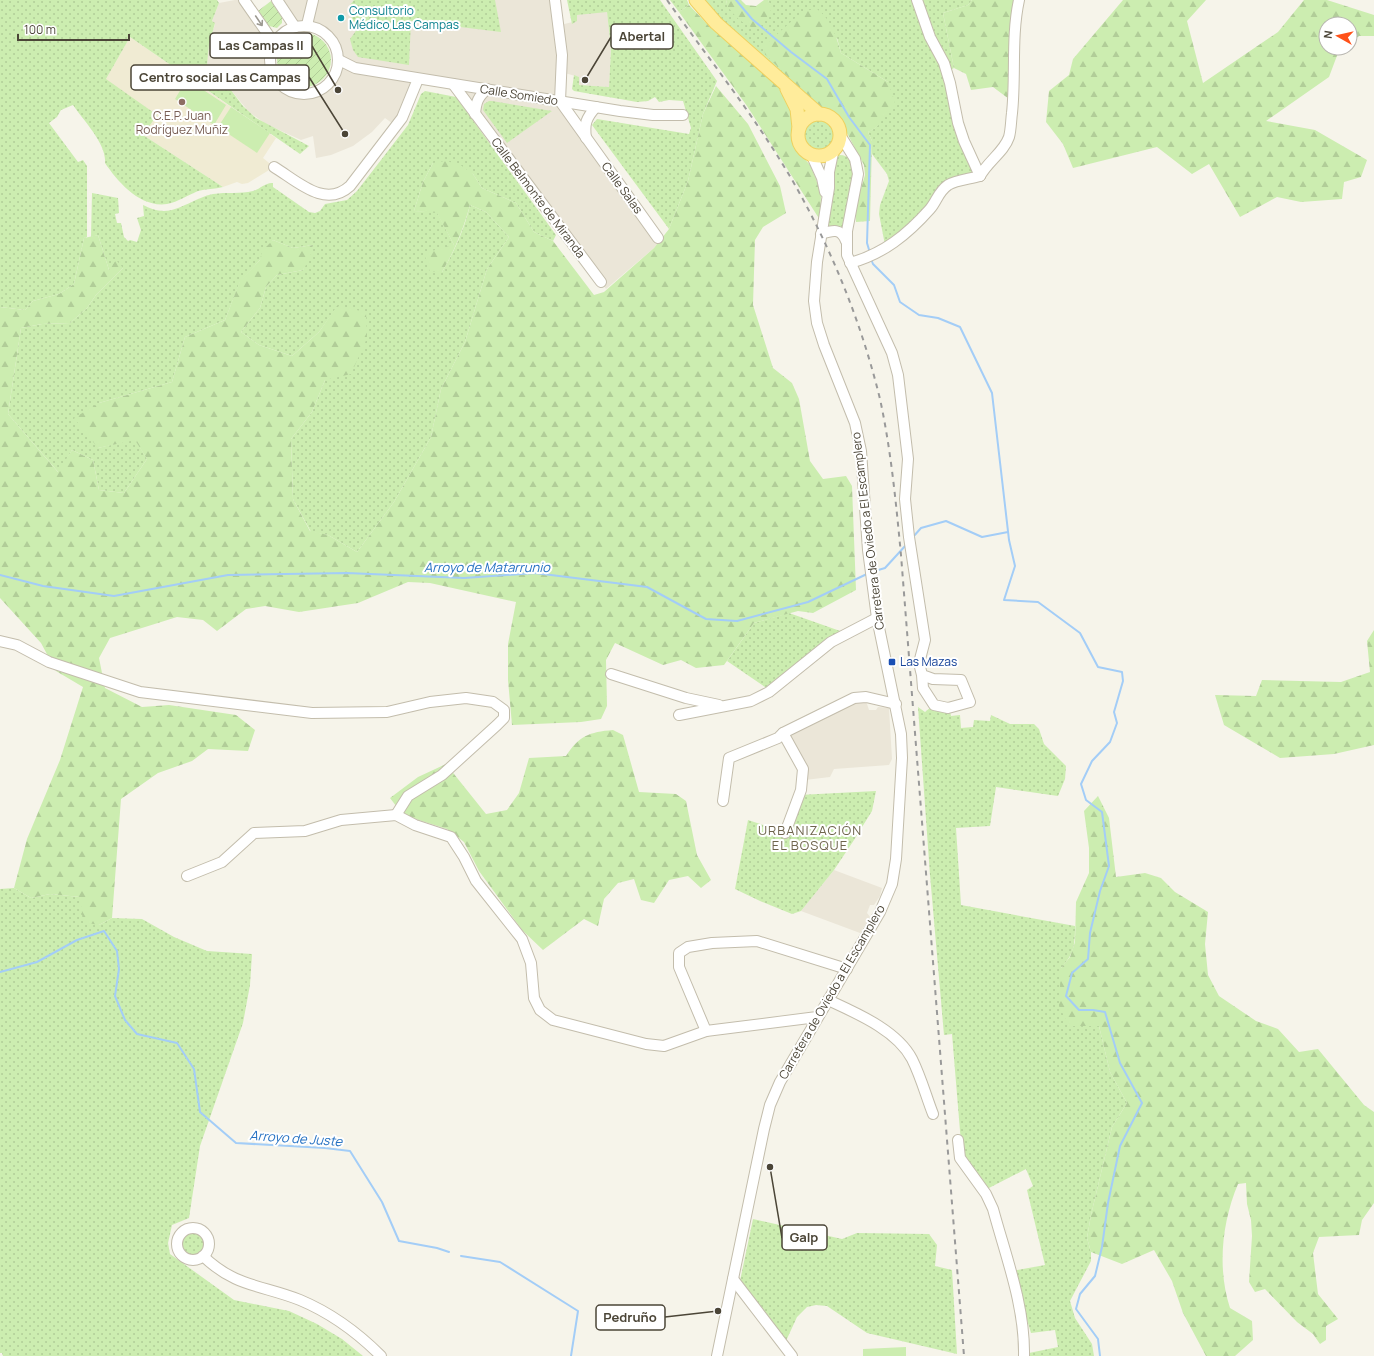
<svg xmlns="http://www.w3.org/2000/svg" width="1374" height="1356" viewBox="0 0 1374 1356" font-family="Manrope,sans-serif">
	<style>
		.residential { fill: #ebe6d8 }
		.education { fill: #f0ebd3 }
		.grass { fill: url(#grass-dots) }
		.forest { fill: url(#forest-firs) }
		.garden { fill: url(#garden-furrows) }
		.pitch { fill: #ccedb0 }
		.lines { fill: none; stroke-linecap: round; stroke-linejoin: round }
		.stream { stroke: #a3cdf7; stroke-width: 2 }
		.minor-casing { stroke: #c3bdac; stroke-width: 12 }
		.major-casing { stroke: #eed160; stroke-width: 15 }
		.minor { stroke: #fff; stroke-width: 10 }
		.major { stroke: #ffec9b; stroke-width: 13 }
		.rail { stroke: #999; stroke-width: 2; stroke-dasharray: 5 5; stroke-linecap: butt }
		.oneway { stroke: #9c9991 }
		.culture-dot { fill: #0f9aa8; stroke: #fff; stroke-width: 1.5 }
		.education-dot { fill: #8d6e63; stroke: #fff; stroke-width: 1.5 }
		.transit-dot { fill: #1a4fb4; stroke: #fff; stroke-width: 1.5 }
		.labels { text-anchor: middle; stroke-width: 4; stroke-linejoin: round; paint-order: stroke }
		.culture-label { font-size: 12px; fill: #0d838f; stroke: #fff; text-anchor: start }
		.street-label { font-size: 12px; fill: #4b4537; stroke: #fff }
		.education-label { font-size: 12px; fill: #785e54; stroke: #fff }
		.transit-label { font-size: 12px; fill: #164399; stroke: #fff; text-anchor: start }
		.water-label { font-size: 13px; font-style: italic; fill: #2571c2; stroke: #fff }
		.neighbourhood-label { font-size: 13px; letter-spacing: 1px; fill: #6f654d; stroke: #fff }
		.leader { fill: none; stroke: #4b4537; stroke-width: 1.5 }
		.callout-dot { fill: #4b4537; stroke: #fff; stroke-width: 1.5 }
		.callout { fill: #fff; stroke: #4b4537; stroke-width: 1.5 }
		.callout-label { font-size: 13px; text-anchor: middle; font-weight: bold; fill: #4b4537 }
	</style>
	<defs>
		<pattern id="grass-dots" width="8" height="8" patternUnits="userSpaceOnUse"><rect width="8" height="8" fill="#ccedb0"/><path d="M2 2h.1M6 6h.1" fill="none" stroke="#b1cd98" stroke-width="1.8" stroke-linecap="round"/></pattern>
		<pattern id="forest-firs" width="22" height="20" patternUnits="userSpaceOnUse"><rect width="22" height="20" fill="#ccedb0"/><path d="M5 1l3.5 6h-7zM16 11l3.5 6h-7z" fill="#b1cd98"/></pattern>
		<pattern id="garden-furrows" width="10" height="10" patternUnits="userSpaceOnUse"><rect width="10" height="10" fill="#ccedb0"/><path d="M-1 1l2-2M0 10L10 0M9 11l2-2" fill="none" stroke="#b1cd98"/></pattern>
	</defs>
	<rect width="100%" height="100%" fill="#f6f4ea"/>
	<g class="residential">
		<path d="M235,0H242L271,42L268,64L272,79L284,90L295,95L303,96L315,94L333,81L338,72L340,65L337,45L333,37L324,29L313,24H295L278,0H555L560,25L577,21V15L607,11L611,49L609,87L579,85V77L561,72L560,102L660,241L654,248L606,289L453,84L418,78L396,126L385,118L372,132L353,146L331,155L316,158L313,136L301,140L266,124L249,112L230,89L206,75L209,45L215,24L212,21L219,3Z"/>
		<path d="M859,700L866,701L869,710H876L878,707L889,708L892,759L889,765L834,769L830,777L805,780L787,732Z"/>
		<path d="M834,870L882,888L880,896L874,905H870L867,913L870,917L860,933L801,911Z"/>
	</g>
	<path class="education" d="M130,37L276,138L263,158L274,167L248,183L242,184L237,182L223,187L143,135L106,79Z"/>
	<g class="grass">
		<path d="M0,0H217L219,3L212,21L215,23L209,45L206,75L227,85L243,106L256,118L309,146L300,154L130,37L106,79L157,115L143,135L223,187C215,189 206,189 198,191C188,195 178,202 167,204C140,208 118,182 105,163C107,144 83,120 73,105L61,110L57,117L49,123L78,162L83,160L87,166V237L84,238L74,284L59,294L33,301L25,310L0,307Z"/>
		<path d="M354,0H495L501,32L411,21L409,65L358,57L353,50L350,39L358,28L349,20L357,12L350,5Z"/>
		<path d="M567,0H660L717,81L703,114L688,181L669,229L592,125L597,119L689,134L691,128L683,101L669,100L659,102L655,97L648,101L637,102L574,91L572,89L574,75L579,77V85L609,87L611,49L607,12L577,15V21L572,24Z"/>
		<path d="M670,0H687L689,5L679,12Z"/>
		<path d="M701,0H727L726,4L771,8L768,0H914L943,68L975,171L964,177L885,245L879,214L880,205L889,181L887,174L872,154V141L868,132C888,124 885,101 888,82L841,53L837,38L794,81L812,101L828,110L824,113L745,43Z"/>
		<path d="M920,0H972L968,5L943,13L954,68L948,71Z"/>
		<path d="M425,91L456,97L556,235L553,241L534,232L516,203L482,188L473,174L433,163L423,182L414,211L437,212L454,245L430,272H442C455,250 464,230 470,205L486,212L509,237L487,269L465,342L441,389L431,437L394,502L357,552L328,535L311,532L293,499L291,439L312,412L325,380L337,307L319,332L292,356L259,345L241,332L260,308L266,287L277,275L303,270L313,245L293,248L273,240L260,260L240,282L225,320L185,337L172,382L99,403L98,448L135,439L147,459L124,493L99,490L93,460L72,450L59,473L8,414L21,328L42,324L70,323L87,308L96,295L123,268L109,270L98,235L91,237L92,193L118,198L119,213L115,214L117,223H121L124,237L128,241L130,240L137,242L141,230L137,218L144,216L143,205C149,208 157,211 164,211C179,211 197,197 213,194C227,192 240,194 253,191C260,189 266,182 273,183V187L309,212L315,213L320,211L325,204L347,200L357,191L408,125L421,94Z"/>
		<path d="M489,101H492L552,111L507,143L483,110L484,104Z"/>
		<circle cx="819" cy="136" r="16"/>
		<path d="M838,155C848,154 853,161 854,171C855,182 846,216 843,230L827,228L833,174Z"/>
		<path d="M789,613L843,632C814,646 792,668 768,689L727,661L754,623Z"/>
		<path d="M918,707L925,712L931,707L950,711L951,716L960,715L961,728L973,727L974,720L990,721L991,715L1010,724H1034L1039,729L1044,744L1066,766L1065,779L1058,796L996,787L990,826L956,828L961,905L1075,926C1075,945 1074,954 1061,968L1069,1026H1099L1110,1072L1127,1103L1112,1127L1091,1215L1087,1238L1091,1252V1261L1070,1301L1075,1318L1092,1344L1094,1356H1029V1353L1058,1347L1055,1330L1031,1333L1012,1271L1045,1265L1027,1190L1033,1186L1026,1169L987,1189L962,1155L952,1034L944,1035L930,875Z"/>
		<path d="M876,791L872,811L854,840L834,870L801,911L792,914L760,901L735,889L748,820L785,832L799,795Z"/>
		<path d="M14,888L31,898L50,894L80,897L99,925L112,918L142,919L174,937L207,951L252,954L250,985L243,1023L200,1146L189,1218L172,1225L168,1243L170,1254L234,1300L289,1311L317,1324L342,1339L363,1356H3L2,1353H0V889Z"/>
		<path d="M753,1219L842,1239L857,1233L929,1234L937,1245L935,1266L952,1270L957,1354L867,1333L827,1306L816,1305L807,1307L797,1317L786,1341L740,1281Z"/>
		<circle cx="193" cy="1244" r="12"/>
	</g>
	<g class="forest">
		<path d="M727,0H741L746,5L756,6L764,0H768L772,8L765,21L756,29C742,24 734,16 726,4Z"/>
		<path d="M972,0H1017L1009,99L993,87L971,90L966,74L954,68L943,13L968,5Z"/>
		<path d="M1123,0H1206L1187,21L1203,83L1278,32L1304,0H1327L1374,15V36H1359L1350,44V24H1326V48H1345L1338,53L1329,77L1266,121L1315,130L1367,160L1361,177L1344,182L1342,199L1301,202L1277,197L1240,217L1209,164L1192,174L1157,147L1073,168L1063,144L1046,122L1049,91L1069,75L1073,59Z"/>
		<path d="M689,5L711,28L759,68L785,94L789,103L794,122L793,142L797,150L810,165L816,179L821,196L820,220L747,106L679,12Z"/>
		<path d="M817,9C831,19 837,38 841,53L888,82L895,102L890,112L884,114C883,122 876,129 868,132L872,141L870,221L856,222L855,209L865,175L864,165L840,120L812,101L765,54L764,46L803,11Z"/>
		<path d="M716,86L748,124L780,186L786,213L763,227L755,240L753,305L773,368L792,383L799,399L810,461L823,479L846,476L852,486L856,590L813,613L798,611L754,623L724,665L696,668L681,660L663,665L615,643L606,660L607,706L601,719L581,722L512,725L508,680V644L516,602L430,583L408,582L358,603L299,612L265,606L246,609L217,631L203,620L177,617L110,638L99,658L105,688L142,707L169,705L236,715L255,730L248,751L208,749L192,761L158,773L121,799L112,918L99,925L83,922L80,897L50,894L31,898L14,888L27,839L60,760L83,687L56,671L41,643L0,598V307L25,310L33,301L59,294L74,284L84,238L98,235L109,270L116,260L123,268L96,295L87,308L70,323L42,324L21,328L8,414L58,472L72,450L93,460L99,490L124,493L147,459L135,440L98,448L74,418L99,403L172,382L185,337L225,320L240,281L260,260L262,251L273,240L293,248L313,245L310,258L303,270L277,275L266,287L260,308L241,332L259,345L292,356L319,332L337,306L366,312L367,338L351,374L325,380L312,412L291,439L293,499L310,531L328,535L357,552L394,502L431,437L441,389L465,342L487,269L509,237L486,212L470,205C463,230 455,250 442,272H430L424,253L454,245L437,213L414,211L423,182L433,163L445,161L459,164L473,174L482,188L516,203L534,232L553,241L594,295L604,292L654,248L669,229L688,181L703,114Z"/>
		<path d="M1374,630V745L1334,754L1280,758L1224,725L1215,695L1256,696L1262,680L1341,682L1370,672L1367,641Z"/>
		<path d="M613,730L623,735L639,792L676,794L686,801L697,855L711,880L701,888L688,876L669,880L654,903L641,900L634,879L618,883L604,899L598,926L584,919L543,950L522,930L479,871L464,842L447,829L403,815L390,798L418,777L446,764L486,814L507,810L519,793L529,758L566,756C579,736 589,732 613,730Z"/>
		<path d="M1098,796L1109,818L1116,877L1145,873L1161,878L1175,892L1208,912L1205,944L1208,975L1219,996L1256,1021L1278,1029L1299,1052L1318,1049L1364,1105L1374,1112V1203L1362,1220L1359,1235L1319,1237L1313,1253L1318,1294L1338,1319L1326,1326V1340L1320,1344L1313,1334L1297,1322L1265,1289L1255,1292L1249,1282L1252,1236L1251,1220L1247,1204L1246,1183L1238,1184C1222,1222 1217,1268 1230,1308L1252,1321L1253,1340L1235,1356H1206L1183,1313L1172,1281L1154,1250L1122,1264L1091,1252L1087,1238L1091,1215L1112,1127L1127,1103L1110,1072L1099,1026H1069L1059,1006L1061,968L1070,957L1075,942L1076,902L1089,873V848L1084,811Z"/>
	</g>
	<g class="garden">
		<path d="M271,1L282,17V23L277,28L269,26L258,11Z"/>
		<circle cx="304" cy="60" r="27"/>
	</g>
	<g class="pitch">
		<path d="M187,79L226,105L214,125L175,99Z"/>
		<path d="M231,107L270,133L257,153L218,127Z"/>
		<path d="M906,1347V1356H863V1349Z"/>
	</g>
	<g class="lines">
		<g class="stream">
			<path d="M736,0L752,19L791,52L827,79L849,117L870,145L867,243L870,253"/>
			<path d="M871,259L873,264L894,285L900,302L919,315L938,318L960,327L992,393L1009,540L1015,566L1004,600L1038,602L1080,633L1098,667L1122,672L1123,681L1114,712L1117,723L1110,742L1092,761L1081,784L1086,800L1102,812L1109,866L1100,891L1090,933L1088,959L1072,973L1066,996L1079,1010H1093L1105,1012L1120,1063L1142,1103L1120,1146L1108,1203L1102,1247L1095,1276L1080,1294L1076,1309L1098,1339L1100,1356"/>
			<path d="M913,537L921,528L946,521L982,537L1008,532"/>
			<path d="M875,571L885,568L906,545"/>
			<path d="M0,575L43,586L114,596L228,575L347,573L464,578L535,573L647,587L706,619L737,621L808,602L869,573"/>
			<path d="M0,972L37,962L77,940L104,931L117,951L119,969L115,996L125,1020L137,1034L177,1043L194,1069L200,1112L236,1143L325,1148L350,1151L382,1202L399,1241L437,1248L449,1252"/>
			<path d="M461,1256L500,1262L578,1311L571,1356"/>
		</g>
		<defs>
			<g id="minor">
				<path d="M244,0L274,43"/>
				<path d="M277,0L295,27"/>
				<path d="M555,0L562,55L560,101"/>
				<path d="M917,0L930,37L944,63L950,83L958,123L964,141L980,176"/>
				<path d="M307,25L313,0"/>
				<circle cx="304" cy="60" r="34"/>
				<path d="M339,60L355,68L620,111L653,115H683"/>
				<path d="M453,84L601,282"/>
				<path d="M560,101L658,238"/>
				<path d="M475,114C476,102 478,97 487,89"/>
				<path d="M840,135L855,159L858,174L847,231V255L892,353L898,375L908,459L905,499L909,537L925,640L919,663L922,675L933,679L961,680L970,702L948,708L934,705L923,688L922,675"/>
				<path d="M586,138C584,124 586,118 596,107"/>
				<path d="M812,156L822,178L825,192"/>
				<path d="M274,167C297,181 325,209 350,186L402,118L418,79"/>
				<path d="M980,176C988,161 1004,152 1009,137C1011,130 1011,120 1012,113C1016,75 1011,37 1019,0"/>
				<path d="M821,234C833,230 841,228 846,241"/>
				<path d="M850,263C883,254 907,235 930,209C937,201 938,192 948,185C956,180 970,179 980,176"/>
				<path d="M0,641L17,645L49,662L140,692L312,713L387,712L430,702L466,698L493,702L504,710V718L497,725L442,775L408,796L396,815"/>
				<path d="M611,674L686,698L719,705"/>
				<path d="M679,715L751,701L769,692L831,642L877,618"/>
				<path d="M783,733L803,769L801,790L785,833"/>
				<path d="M723,801L729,758L778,738L783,733L854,698L866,697L896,704"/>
				<path d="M187,876L222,862L254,833L305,831L341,820L396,815L415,825L451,837L464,857L476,881L522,939L531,963L534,998L540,1010L553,1020L646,1044L664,1046L706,1031L817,1017"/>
				<path d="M828,1000C856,1013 897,1030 912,1059C921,1077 926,1096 933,1114"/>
				<path d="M706,1031L679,967V953L688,947L712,943L757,941L847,969"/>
				<path d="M958,1140L960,1158L986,1194L993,1209C1006,1257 1025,1306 1024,1356"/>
				<circle cx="193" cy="1244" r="16"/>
				<path d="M203,1256C235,1287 262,1285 300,1300C331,1313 357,1332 381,1356"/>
				<path d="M733,1279L792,1356"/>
				<path d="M717,1356L764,1129L770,1105L780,1082L880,912L892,884L896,859L902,758L901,734L877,618L868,550L861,451L855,423L824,345L817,323L814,301L817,262L829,188V172L833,153"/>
			</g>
			<g id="major">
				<path d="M696,0L716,23L819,114"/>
				<path d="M787,89L797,109L799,128"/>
				<circle cx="819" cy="135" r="21"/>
			</g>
		</defs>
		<use href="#minor" class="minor-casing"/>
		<use href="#major" class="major-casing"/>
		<use href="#minor" class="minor"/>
		<use href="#major" class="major"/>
		<path class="rail" d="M667,0C710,61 758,120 795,185C833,252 862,325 880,399C891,450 896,503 901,555L964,1356"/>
	</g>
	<defs><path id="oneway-shaft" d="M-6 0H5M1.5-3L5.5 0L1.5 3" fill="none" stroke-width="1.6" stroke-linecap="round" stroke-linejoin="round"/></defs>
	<use class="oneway" href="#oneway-shaft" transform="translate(259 21) rotate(56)"/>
	<circle class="culture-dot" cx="341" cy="18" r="4"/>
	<circle class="education-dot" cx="182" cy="102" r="4"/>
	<rect class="transit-dot" x="888" y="658" width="8" height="8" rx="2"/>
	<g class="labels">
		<g class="culture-label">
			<text x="349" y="15">Consultorio<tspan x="349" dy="14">Médico Las Campas</tspan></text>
		</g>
		<g class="street-label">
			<text transform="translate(519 95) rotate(9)" y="4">Calle Somiedo</text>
			<text transform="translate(622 188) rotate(54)" y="4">Calle Salas</text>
			<text transform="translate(538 198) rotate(53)" y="4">Calle Belmonte de Miranda</text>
			<text transform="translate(868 531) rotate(-97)" y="4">Carretera de Oviedo a El Escamplero</text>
			<text transform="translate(832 992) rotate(-60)" y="4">Carretera de Oviedo a El Escamplero</text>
		</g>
		<g class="education-label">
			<text x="182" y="120">C.E.P. Juan<tspan x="182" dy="14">Rodríguez Muñiz</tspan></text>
		</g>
		<g class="transit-label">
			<text x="900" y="666">Las Mazas</text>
		</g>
		<g class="water-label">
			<text x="487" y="572">Arroyo de Matarrunio</text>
			<text transform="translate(296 1138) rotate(4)" y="5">Arroyo de Juste</text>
		</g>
		<g class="neighbourhood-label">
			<text x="810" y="835">URBANIZACIÓN<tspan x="810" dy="15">EL BOSQUE</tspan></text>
		</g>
	</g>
	<path class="leader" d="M585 80L611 37M338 90L312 46M345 134L309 77M770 1167L782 1238M718 1311L665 1317"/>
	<g class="callout-dot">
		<circle cx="585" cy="80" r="4"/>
		<circle cx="338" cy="90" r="4"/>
		<circle cx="345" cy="134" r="4"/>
		<circle cx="770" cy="1167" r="4"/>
		<circle cx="718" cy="1311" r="4"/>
	</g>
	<g class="callout">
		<rect x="611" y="24" width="62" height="25" rx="4"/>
		<rect x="210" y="33" width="102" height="25" rx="4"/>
		<rect x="131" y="65" width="178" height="25" rx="4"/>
		<rect x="782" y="1225" width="45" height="25" rx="4"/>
		<rect x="596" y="1305" width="69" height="25" rx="4"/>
	</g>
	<g class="callout-label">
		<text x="642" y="41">Abertal</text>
		<text x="261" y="50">Las Campas II</text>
		<text x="220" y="82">Centro social Las Campas</text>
		<text x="804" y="1242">Galp</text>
		<text x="630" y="1322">Pedruño</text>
	</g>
	<g transform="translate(1338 36) rotate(278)"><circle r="19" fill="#ffffff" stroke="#b7b5af"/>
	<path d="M0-3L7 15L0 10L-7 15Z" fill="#ff5119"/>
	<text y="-6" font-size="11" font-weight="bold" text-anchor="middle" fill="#4b4537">N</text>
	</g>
	<path d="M18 34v6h111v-6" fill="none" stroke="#4b4537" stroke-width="2"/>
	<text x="24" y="34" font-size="12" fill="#4b4537" stroke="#ffffff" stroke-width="3" paint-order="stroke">100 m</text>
</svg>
